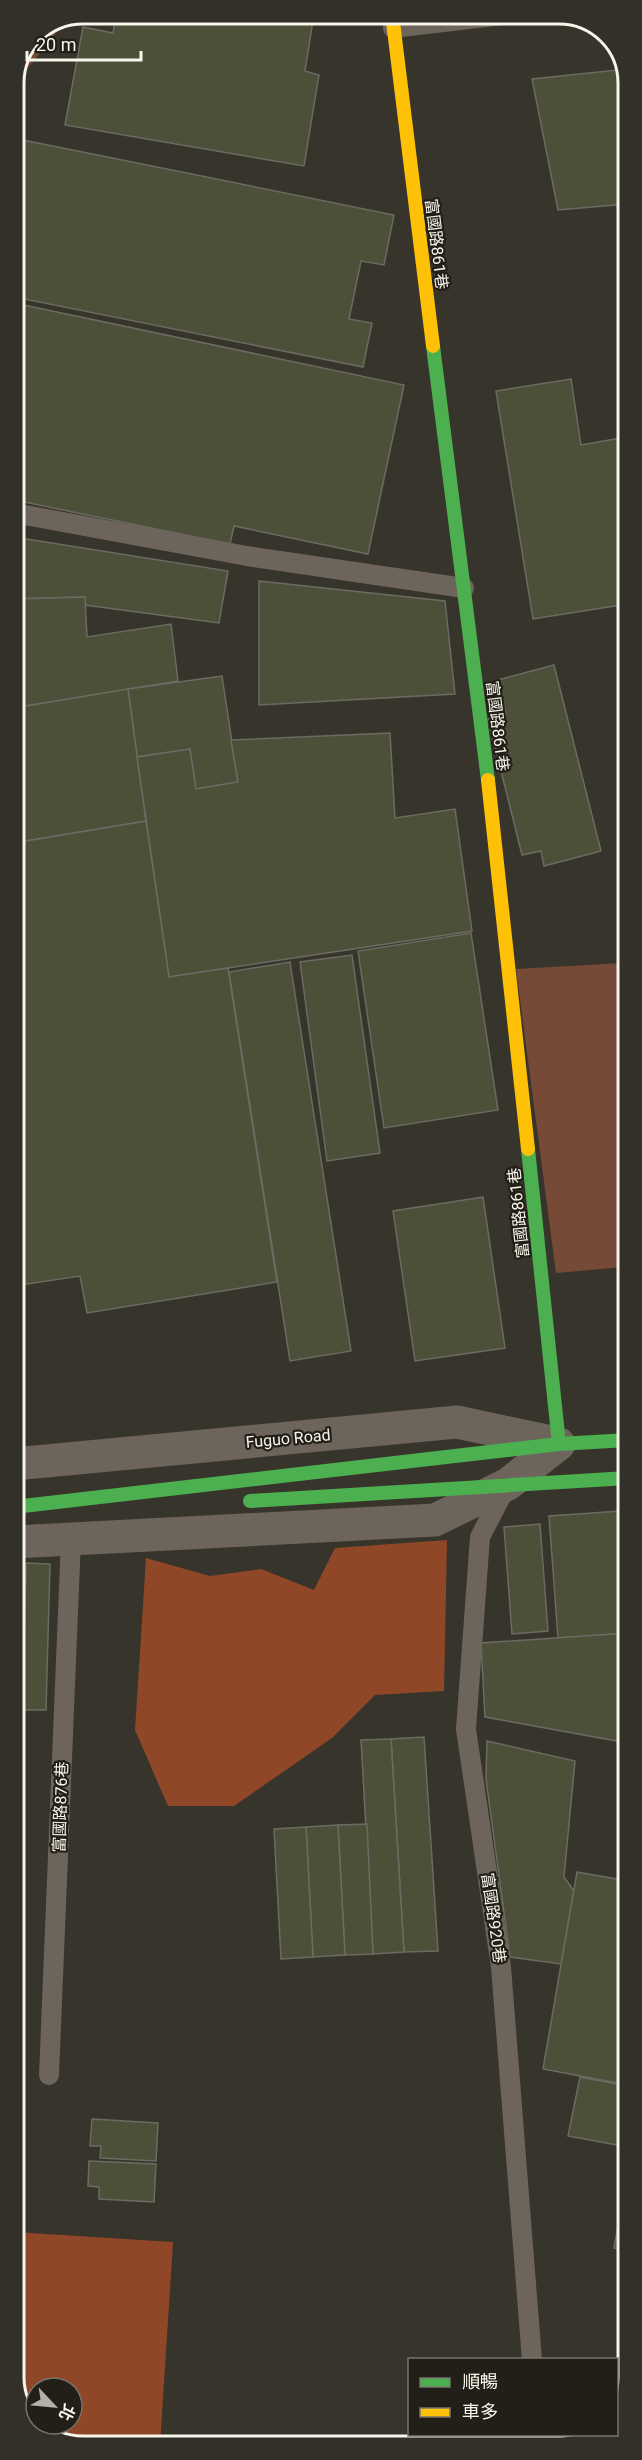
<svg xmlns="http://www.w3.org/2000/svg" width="642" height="2460" viewBox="0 0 642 2460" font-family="Roboto,'Noto Sans TC',sans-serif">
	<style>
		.green { fill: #774a38 }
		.forest { fill: #8f4728; fill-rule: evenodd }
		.building { fill: #4c5039; stroke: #6b6b63; stroke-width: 1.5 }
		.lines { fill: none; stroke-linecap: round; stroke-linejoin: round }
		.lane { stroke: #6d645b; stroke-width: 20 }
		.street { stroke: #6d645b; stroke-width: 33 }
		.fast { stroke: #4caf50; stroke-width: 14 }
		.slow { stroke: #ffc107; stroke-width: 14 }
		.labels { text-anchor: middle; stroke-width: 4.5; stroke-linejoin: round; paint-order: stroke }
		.street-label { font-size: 16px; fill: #f8f5ea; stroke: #211f17 }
		.rim { fill: none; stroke: #f8f5ea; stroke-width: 3 }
	</style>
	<rect width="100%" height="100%" fill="#37342b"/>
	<g class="green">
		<path d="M65,21L61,27L14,85L34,34Z"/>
		<path d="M622,963L628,984V1269L624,1267L556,1273L516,969Z"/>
	</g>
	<g class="forest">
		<path d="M447,1540L444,1691L375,1695L332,1738L234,1806H168L135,1730L146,1558L210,1576L261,1569L314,1590L335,1548Z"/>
		<path d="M15,2232L173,2242L160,2446H78L38,2429L15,2391ZM36,2388H72V2424H36Z"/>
	</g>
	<g class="building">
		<path d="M116,14H314L305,71L319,75L304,166L65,125L83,27L113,33Z"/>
		<path d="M627,69V204L558,210L532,79Z"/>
		<path d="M23,140L394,215L384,265L361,261L349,319L372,323L363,367L14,297V185Z"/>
		<path d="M14,303L404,385L368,554L234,526L230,544L14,500Z"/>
		<path d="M571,379L581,445L627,437V604L533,619L496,391Z"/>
		<path d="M14,537L228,571L219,623L85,605V597L14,599Z"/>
		<path d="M259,581L445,601L455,694L259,705Z"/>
		<path d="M85,597L87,637L171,624L178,681L14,708V599Z"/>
		<path d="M554,665L601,851L544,866L541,851L522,855L488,719L506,714L498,680Z"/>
		<path d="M222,676L238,782L196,789L190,749L137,757L128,689Z"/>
		<path d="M128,689L146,821L14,843V708Z"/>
		<path d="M390,733L395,818L455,809L472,931L169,977L137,757L190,749L196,789L238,782L231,740Z"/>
		<path d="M146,821L169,977L228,968L277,1282L87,1313L80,1276L14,1286V843Z"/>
		<path d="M471,933L498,1110L384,1128L358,951Z"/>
		<path d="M352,955L380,1153L327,1161L300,962Z"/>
		<path d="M290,962L351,1351L290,1361L229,972Z"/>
		<path d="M483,1197L505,1348L415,1361L393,1211Z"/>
		<path d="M620,1511L628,1633L558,1638L549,1516Z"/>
		<path d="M540,1524L548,1631L512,1634L504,1527Z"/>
		<path d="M26,1563L50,1564L46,1710H22Z"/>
		<path d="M14,1568H26L22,1710H14Z"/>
		<path d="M628,1633V1743L485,1717L481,1643Z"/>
		<path d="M424,1737L438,1951L404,1952L391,1739Z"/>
		<path d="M391,1739L404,1952L373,1954L361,1740Z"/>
		<path d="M487,1741L575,1761L564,1877L574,1891L561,1964L510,1957L486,1779Z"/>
		<path d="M367,1824L373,1954L345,1955L338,1825Z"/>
		<path d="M338,1825L345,1955L313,1957L306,1827Z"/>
		<path d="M306,1827L313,1957L281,1959L274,1829Z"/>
		<path d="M577,1872L628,1881V2085L543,2069Z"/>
		<path d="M580,2077L628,2086V2147L568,2136Z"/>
		<path d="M92,2119L158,2123L156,2161L100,2158L101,2146H90Z"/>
		<path d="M89,2161L156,2164L154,2202L99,2199V2187L88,2186Z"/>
		<path d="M628,2170V2250L614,2248Z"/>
	</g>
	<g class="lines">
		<g class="lane">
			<path d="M393,28L512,14"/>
			<path d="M14,513L247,556L464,588"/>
			<path d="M507,1485L480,1537L466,1729L501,1967L532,2360"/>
			<path d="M49,2075L71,1539"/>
			<path d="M527,2445L528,2434"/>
		</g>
		<g class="street">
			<path d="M14,1464L457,1422L551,1442"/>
			<path d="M14,1542L435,1520L508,1484L559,1444"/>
		</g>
		<g class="fast">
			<path d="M433,346L488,780"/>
			<path d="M528,1149L559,1444"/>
			<path d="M250,1501L628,1478"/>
			<path d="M14,1507L559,1444L628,1440"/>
		</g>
		<g class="slow">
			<path d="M392,14L433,346"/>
			<path d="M488,780L528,1149"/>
		</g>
	</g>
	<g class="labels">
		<g class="street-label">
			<text transform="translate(437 244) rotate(83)" y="6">富國路861巷</text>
			<text transform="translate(498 726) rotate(83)" y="6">富國路861巷</text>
			<text transform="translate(518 1213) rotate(-96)" y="6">富國路861巷</text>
			<text transform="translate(288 1438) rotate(-5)" y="6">Fuguo Road</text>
			<text transform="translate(60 1807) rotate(-88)" y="6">富國路876巷</text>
			<text transform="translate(494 1918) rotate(82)" y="6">富國路920巷</text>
		</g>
	</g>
	<path d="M0 0H642V2460H0ZM83 24H559A59 59 0 0 1 618 83V2377A59 59 0 0 1 559 2436H83A59 59 0 0 1 24 2377V83A59 59 0 0 1 83 24Z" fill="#323028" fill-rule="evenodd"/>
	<path class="rim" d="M83 24H559A59 59 0 0 1 618 83V2377A59 59 0 0 1 559 2436H83A59 59 0 0 1 24 2377V83A59 59 0 0 1 83 24Z"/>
	<rect x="408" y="2358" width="210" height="78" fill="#211f17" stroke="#77756b" stroke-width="1.5"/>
	<rect x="420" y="2378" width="30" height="9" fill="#4caf50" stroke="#77756b" stroke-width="1.5"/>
	<text x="462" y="2388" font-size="18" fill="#f8f5ea">順暢</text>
	<rect x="420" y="2408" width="30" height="9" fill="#ffc107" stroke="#77756b" stroke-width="1.5"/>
	<text x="462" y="2418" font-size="18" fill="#f8f5ea">車多</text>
	<g transform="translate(54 2406) rotate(116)"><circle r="28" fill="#211f17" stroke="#77756b" stroke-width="1.5"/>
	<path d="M0-4.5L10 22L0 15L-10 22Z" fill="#b4b1a7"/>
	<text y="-9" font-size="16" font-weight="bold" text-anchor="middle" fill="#f8f5ea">北</text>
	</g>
	<path d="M27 51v9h114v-9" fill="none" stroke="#f8f5ea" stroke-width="3"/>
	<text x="36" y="51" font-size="18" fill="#f8f5ea" stroke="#211f17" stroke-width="4.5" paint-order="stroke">20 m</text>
</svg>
